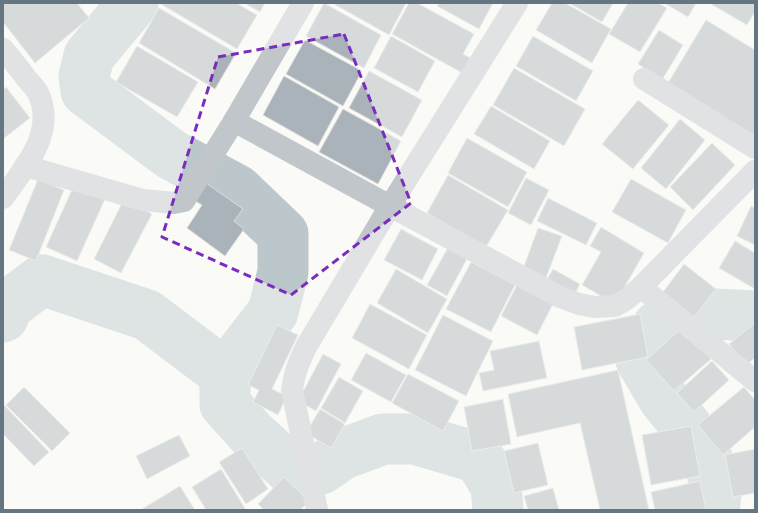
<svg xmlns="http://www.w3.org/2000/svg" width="758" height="513" viewBox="0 0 758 513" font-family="'Exo 2',sans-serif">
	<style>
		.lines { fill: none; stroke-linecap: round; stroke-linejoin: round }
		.river { stroke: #bcc7cc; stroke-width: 51 }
		.building { fill: #aab3b9; stroke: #dcdcda }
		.minor { stroke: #c1c6ca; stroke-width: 22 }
		.marked { fill: none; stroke: #7b2cbf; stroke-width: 3; stroke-dasharray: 8 5; stroke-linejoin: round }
	</style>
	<rect width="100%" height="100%" fill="#fafaf7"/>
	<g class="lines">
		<g class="river">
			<path d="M133,3L89,56L84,76L86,91L172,155L237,190L283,234V272L273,312L225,374"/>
			<path d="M3,317L7,306L42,280L147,315L225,374"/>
			<path d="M225,374V404L251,433L289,468L321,469L343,454L383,439H415L479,458L496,486L498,510"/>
			<path d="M714,510L717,487L703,447L664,399L641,360L658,326L692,313L755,316"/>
		</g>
	</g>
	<g class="building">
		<path d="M3,3H77L89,18L35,63L3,22Z"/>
		<path d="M159,3H236L257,15L237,49Z"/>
		<path d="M244,3H265L260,12Z"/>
		<path d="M324,3L381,35L364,68L306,36Z"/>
		<path d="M332,3H406L389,35Z"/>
		<path d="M409,3H417L474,34L463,54L472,59L464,74L392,34Z"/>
		<path d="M439,3H493L479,29L437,6Z"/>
		<path d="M552,3H565L611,29L592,63L536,30Z"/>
		<path d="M569,3H613L602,22Z"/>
		<path d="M628,3H658L667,8L640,52L609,34Z"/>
		<path d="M664,3H696L688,17Z"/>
		<path d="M709,3H755V12L747,25Z"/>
		<path d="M159,8L236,53L215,89L139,43Z"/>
		<path d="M706,20L755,50V137L668,83Z"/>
		<path d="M659,30L683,45L662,80L638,64Z"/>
		<path d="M391,36L435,61L418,92L374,68Z"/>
		<path d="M533,36L593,71L576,101L516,66Z"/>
		<path d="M305,40L362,71L343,106L286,74Z"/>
		<path d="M137,46L198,82L177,117L116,82Z"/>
		<path d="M514,68L585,109L564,146L493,105Z"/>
		<path d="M369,71L422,100L402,137L349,108Z"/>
		<path d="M284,76L339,107L318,146L263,115Z"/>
		<path d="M6,87L30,118L3,139V90Z"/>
		<path d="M638,100L669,125L633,169L602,144Z"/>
		<path d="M491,106L550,141L534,169L474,134Z"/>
		<path d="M343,109L401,141L378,184L319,152Z"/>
		<path d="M680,119L705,140L666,189L641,168Z"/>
		<path d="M467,138L527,172L508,207L448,173Z"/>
		<path d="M712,143L735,165L693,210L670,187Z"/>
		<path d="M448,175L508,210L486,247L427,213Z"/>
		<path d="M526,178L549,190L531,225L508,213Z"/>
		<path d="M38,179L64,190L36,261L9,250Z"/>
		<path d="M631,179L686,210L668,243L612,212Z"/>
		<path d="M75,183L106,197L77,261L46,247Z"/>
		<path d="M206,183L243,209L234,221L244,229L225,256L187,228L202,205L194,200Z"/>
		<path d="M548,198L597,223L586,245L537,221Z"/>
		<path d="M124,199L152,214L121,273L94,259Z"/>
		<path d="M751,206L755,208V245L737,236Z"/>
		<path d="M601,227L644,253L615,304L582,285L601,252L590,246Z"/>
		<path d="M538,228L562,236L546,278L523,269Z"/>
		<path d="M401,229L438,249L422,280L384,260Z"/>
		<path d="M735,241L755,253V289L719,268Z"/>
		<path d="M449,246L468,257L447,296L427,285Z"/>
		<path d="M471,262L515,285L491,332L446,309Z"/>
		<path d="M684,264L716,289L694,317L663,292Z"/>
		<path d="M396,269L447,299L428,333L377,303Z"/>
		<path d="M553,269L580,284L573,298L545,283Z"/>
		<path d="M517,285L553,304L537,335L501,316Z"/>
		<path d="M370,304L427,335L409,369L352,338Z"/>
		<path d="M640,314L648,357L582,370L574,327Z"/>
		<path d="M443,315L493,341L466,396L415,370Z"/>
		<path d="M755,323V358L746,365L729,344Z"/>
		<path d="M277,325L298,335L272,389L287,396L278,415L253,402L259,390L248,385Z"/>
		<path d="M683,327L711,359L674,391L646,360Z"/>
		<path d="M539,341L547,378L483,391L479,373L494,370L490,351Z"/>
		<path d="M366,353L406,375L391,402L351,380Z"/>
		<path d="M323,354L341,364L316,411L298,401Z"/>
		<path d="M712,361L729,380L694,412L677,393Z"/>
		<path d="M618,370L649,510H600L580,423L517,437L508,394Z"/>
		<path d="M408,374L459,401L443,431L392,403Z"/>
		<path d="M339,377L363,391L345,423L321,408Z"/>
		<path d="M24,387L70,433L52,451L6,405Z"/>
		<path d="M744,387L755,400V427L723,455L698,425Z"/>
		<path d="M503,399L511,444L472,451L464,407Z"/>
		<path d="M3,404L49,452L34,466L3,434Z"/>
		<path d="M320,409L345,424L331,448L306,433Z"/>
		<path d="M691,426L700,476L651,485L642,435Z"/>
		<path d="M179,435L190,456L147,479L136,456Z"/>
		<path d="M538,443L548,485L514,493L504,451Z"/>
		<path d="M242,448L268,489L246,504L219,462Z"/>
		<path d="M755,449V493L733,497L725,455Z"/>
		<path d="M221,469L246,510H206L192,487Z"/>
		<path d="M284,477L309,501L300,510H264L258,504Z"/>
		<path d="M700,481L706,510H655L651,492Z"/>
		<path d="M180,486L195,510H143L142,509Z"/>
		<path d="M553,488L559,510H528L524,496Z"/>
	</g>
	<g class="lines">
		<g class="minor">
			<path d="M3,49C11,59 19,68 26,78C30,83 35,87 38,93C57,132 24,168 3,198"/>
			<path d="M644,79L755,148"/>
			<path d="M234,121L390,206L517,3"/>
			<path d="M25,166L143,200L174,203L184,201L234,121L303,3"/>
			<path d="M641,287L755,381"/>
			<path d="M317,510L292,390C294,373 299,362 306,347L390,206L560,297L579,304L595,307L615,306L627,299L641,287L755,171"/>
		</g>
	</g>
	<path d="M0 0H758V513H0ZM344,34L411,203L291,295L162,237L218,57Z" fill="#fafaf7" fill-opacity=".55" fill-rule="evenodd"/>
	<path class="marked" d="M344,34L411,203L291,295L162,237L218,57Z"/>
	<rect width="758" height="513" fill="none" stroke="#657582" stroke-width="8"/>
</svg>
